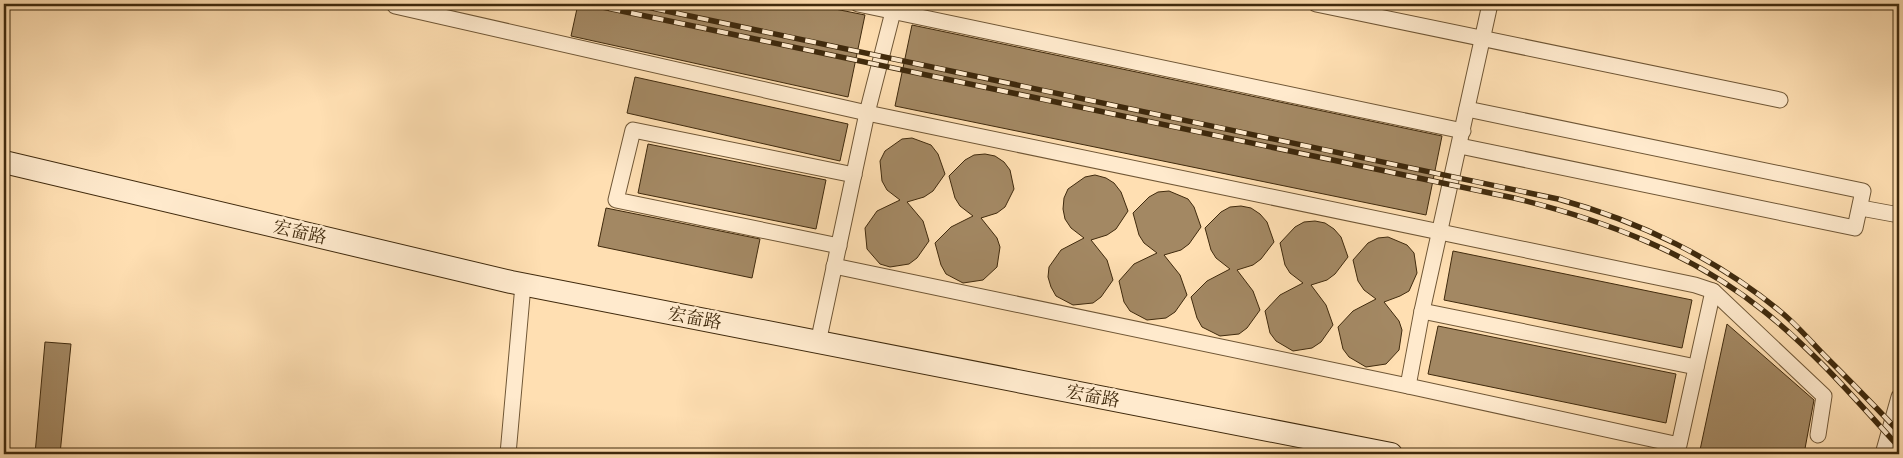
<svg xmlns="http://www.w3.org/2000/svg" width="1903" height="458" viewBox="0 0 1903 458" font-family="'Gentium Book Plus','Noto Serif SC',serif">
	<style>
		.building { fill: #a38863; stroke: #402a0d }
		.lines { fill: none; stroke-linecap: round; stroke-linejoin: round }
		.street-casing { stroke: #705736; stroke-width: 17 }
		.secondary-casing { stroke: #402a0d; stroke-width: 24 }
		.street { stroke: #ffeacd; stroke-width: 15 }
		.secondary { stroke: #ffeacd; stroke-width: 22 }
		.rail-casing { stroke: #402a0d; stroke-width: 5.5 }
		.rail { stroke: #ffeacd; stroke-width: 4; stroke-dasharray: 11; stroke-linecap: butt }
		.labels { text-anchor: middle; stroke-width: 5; stroke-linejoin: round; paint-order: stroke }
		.street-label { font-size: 18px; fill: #402a0d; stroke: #ffeacd }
	</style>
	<rect width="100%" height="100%" fill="#ffdfb2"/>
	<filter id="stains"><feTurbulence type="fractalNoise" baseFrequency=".004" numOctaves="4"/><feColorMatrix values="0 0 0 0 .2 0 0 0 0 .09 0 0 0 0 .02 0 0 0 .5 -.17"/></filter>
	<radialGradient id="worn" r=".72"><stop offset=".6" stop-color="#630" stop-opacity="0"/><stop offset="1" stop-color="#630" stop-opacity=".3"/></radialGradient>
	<g class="building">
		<path d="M578,4H810L865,15L848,97L571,36Z"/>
		<path d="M912,25L1442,136L1426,215L895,106Z"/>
		<path d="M635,77L848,124L840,161L627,113Z"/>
		<path d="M912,138L931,145L938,154L945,174L933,191L924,197L907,202L923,221L929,241L917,258L909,264L890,267L880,264L867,249L865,228L877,211L900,200L887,190L882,181L880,161L885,151L902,139Z"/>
		<path d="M648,144L826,180L816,229L638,193Z"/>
		<path d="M985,154L995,156L1004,162L1010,170L1014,189L1005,207L997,213L981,218L997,238L1000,247L997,267L983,280L963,283L946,274L941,265L935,243L951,227L973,216L960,206L955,198L949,176L965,160L974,155Z"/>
		<path d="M1095,175L1106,178L1114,183L1121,192L1128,211L1116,229L1107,235L1091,240L1107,260L1113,280L1101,297L1093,303L1073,305L1056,296L1051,287L1048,277L1049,267L1061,250L1084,238L1071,228L1065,219L1063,209L1064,198L1068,189L1085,177Z"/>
		<path d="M1169,191L1188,199L1194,207L1201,227L1189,244L1181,250L1164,255L1180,275L1187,295L1175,312L1166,318L1147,320L1130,311L1124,302L1119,281L1134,264L1157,253L1144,243L1139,235L1133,213L1149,197L1158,192Z"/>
		<path d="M1241,206L1251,208L1260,214L1267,222L1274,242L1261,259L1253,265L1237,270L1253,291L1260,310L1247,328L1239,334L1220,336L1202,327L1197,318L1191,297L1207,281L1230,269L1216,258L1211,250L1205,228L1221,212L1230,207Z"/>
		<path d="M606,208L760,239L752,278L598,246Z"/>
		<path d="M1315,221L1325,223L1334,229L1341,237L1348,257L1335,274L1327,280L1311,285L1326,305L1333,325L1321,342L1312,348L1293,351L1276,341L1270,333L1265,311L1280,295L1303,283L1290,273L1285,265L1280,243L1295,227L1304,222Z"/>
		<path d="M1388,237L1407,245L1414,253L1417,273L1409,291L1400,296L1384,302L1399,321L1402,330L1399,350L1386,364L1366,367L1349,357L1343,349L1338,327L1353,311L1376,299L1364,290L1358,281L1353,260L1368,243L1378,238Z"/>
		<path d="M1453,251L1692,300L1682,348L1444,300Z"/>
		<path d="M1727,324L1814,400L1804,454H1720L1700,450Z"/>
		<path d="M1438,326L1676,374L1666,423L1428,374Z"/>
		<path d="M45,342L71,344L60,454H35Z"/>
	</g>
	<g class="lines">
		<defs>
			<g id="street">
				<path d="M858,4L1463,131"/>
				<path d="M1316,4L1780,100"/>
				<path d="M395,6L867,113L1695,285L1713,291L1824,396L1818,435"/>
				<path d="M1460,146L1855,228L1863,191L1467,109"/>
				<path d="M1861,208L1899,215"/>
				<path d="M839,246L616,200L633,130L854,175"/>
				<path d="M834,266L1408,386L1679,445L1713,291"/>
				<path d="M1422,311L1696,367"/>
				<path d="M818,343L867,113L895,4"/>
				<path d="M1408,386L1422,311L1490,4"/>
				<path d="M508,454L523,285"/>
				<path d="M1883,454L1899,397"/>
			</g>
			<g id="secondary">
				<path d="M4,162L511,282L1391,454"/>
				<path d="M1896,454L1899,442"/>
			</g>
		</defs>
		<use href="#street" class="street-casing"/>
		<use href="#secondary" class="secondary-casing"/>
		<use href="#street" class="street"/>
		<use href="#secondary" class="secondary"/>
		<defs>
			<g id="rail">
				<path d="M588,4L1514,198C1604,220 1692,253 1765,312C1815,352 1856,400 1899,447"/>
				<path d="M633,4L1558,199C1639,221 1717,259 1781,312C1798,326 1812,343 1827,358C1851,382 1876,407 1899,432"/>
			</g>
		</defs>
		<use href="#rail" class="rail-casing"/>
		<use href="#rail" class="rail"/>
	</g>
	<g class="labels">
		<g class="street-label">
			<text transform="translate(300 232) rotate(13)" y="6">宏奤路</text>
			<text transform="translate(695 318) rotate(11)" y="6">宏奤路</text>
			<text transform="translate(1093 396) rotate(11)" y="6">宏奤路</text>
		</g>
	</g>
	<rect width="1903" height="458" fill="none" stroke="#ffdfb2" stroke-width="20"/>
	<rect x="5" y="5" width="1893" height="448" fill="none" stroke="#402a0d" stroke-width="2.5"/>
	<rect x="10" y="10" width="1883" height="438" fill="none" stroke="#402a0d"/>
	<rect width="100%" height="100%" filter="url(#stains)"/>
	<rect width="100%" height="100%" fill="url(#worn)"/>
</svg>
